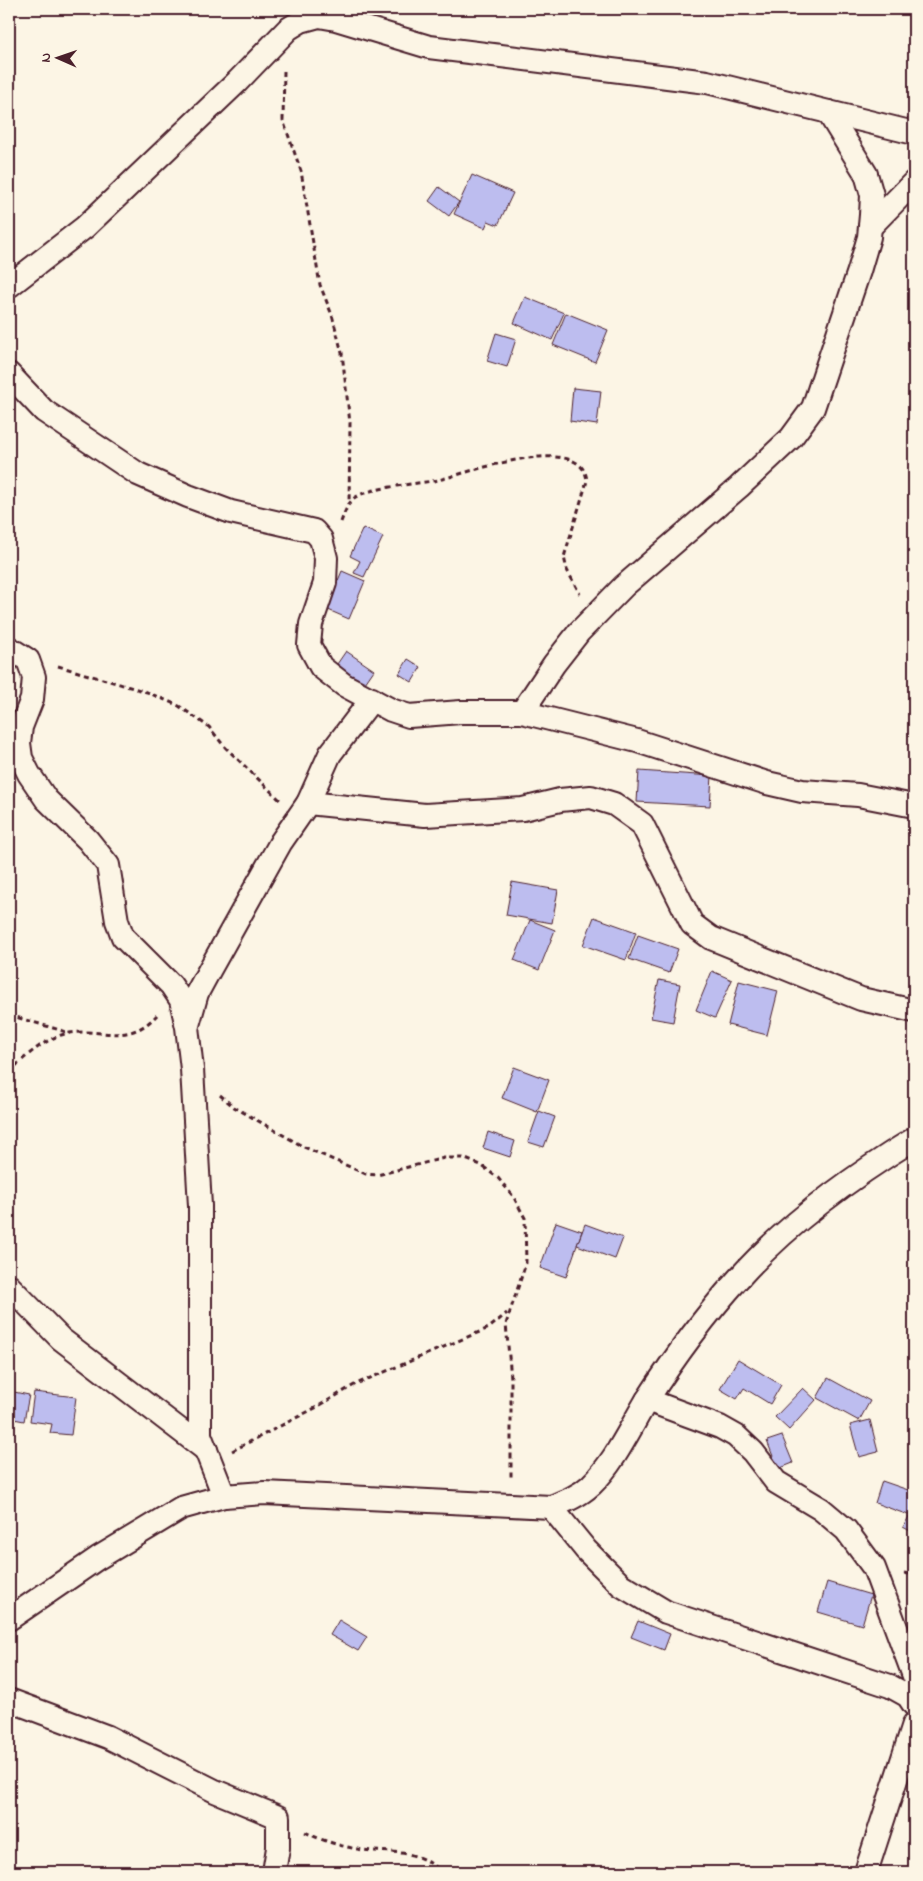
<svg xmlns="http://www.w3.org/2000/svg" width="923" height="1881" viewBox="0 0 923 1881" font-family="'Indie Flower',sans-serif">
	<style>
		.building { fill: #bdbdef; stroke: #4a1f2b }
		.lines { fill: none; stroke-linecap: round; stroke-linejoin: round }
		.minor-casing { stroke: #4a1f2b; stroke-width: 26 }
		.path { stroke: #4a1f2b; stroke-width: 3; stroke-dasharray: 5 4; stroke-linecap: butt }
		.minor { stroke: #fcf5e5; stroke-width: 22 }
	</style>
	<rect width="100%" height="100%" fill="#fcf5e5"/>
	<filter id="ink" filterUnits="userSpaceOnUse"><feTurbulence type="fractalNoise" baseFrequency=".02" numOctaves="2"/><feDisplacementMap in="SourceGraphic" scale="10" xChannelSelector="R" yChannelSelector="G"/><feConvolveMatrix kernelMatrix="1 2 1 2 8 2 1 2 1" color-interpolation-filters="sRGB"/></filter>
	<g filter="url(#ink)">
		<g class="building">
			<path d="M472,175L513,193L498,225L488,221L485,228L454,214Z"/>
			<path d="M439,187L459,202L449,216L429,201Z"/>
			<path d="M525,297L564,313L552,340L514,323Z"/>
			<path d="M566,313L608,330L595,362L553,345Z"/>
			<path d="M496,333L516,339L507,367L487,361Z"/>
			<path d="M573,388L601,391L597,425L570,421Z"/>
			<path d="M363,528L383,537L364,577L354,573L360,561L350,556Z"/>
			<path d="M342,571L365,581L349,619L326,609Z"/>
			<path d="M346,651L374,670L363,686L335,667Z"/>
			<path d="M408,659L421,667L412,682L399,674Z"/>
			<path d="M639,771L712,776L710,806L637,802Z"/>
			<path d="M512,882L558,890L552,923L506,915Z"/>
			<path d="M594,917L636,932L626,960L583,945Z"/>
			<path d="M530,920L555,930L539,970L514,960Z"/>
			<path d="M638,935L678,949L669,973L629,959Z"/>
			<path d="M712,971L732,980L715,1018L696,1010Z"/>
			<path d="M659,980L680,984L673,1022L651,1018Z"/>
			<path d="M739,981L778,991L767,1035L728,1025Z"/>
			<path d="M514,1067L549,1080L537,1112L502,1098Z"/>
			<path d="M539,1111L555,1117L544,1147L528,1142Z"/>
			<path d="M488,1132L515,1141L510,1157L483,1148Z"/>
			<path d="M556,1222L582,1231L566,1277L540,1268Z"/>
			<path d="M585,1224L623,1238L615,1259L577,1245Z"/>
			<path d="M738,1359L781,1385L770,1404L744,1388L737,1399L720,1389Z"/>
			<path d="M828,1378L870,1401L859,1421L817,1398Z"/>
			<path d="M803,1388L816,1400L789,1430L775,1417Z"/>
			<path d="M9,1391L29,1395L24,1421L9,1418Z"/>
			<path d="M34,1392L76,1397L71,1435L50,1433L52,1424L30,1421Z"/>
			<path d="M870,1420L878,1452L859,1457L850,1425Z"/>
			<path d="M782,1436L793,1463L778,1469L767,1441Z"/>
			<path d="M882,1481L914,1492V1517L875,1503Z"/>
			<path d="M910,1515L914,1518V1533L903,1527Z"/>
			<path d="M827,1582L871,1595L862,1625L818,1612Z"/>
			<path d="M339,1620L367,1637L358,1651L330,1635Z"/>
			<path d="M638,1621L670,1634L664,1650L631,1637Z"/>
		</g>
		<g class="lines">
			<defs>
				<g id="minor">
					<path d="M870,227L914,182"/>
					<path d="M9,286L85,227L237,82L288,29L301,21L319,16L336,19L429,47L707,82L914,133"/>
					<path d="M9,374L44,411L138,474L188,496L231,512L314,531L321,539L326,558L325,583L311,624L309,645L321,667L344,685L391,710L409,716L461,712H522L637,741L767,783L802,791L858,795L914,806"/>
					<path d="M9,648L28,660L34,677L32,699L21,727L19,743L21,758L29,774L46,799L88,840L108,865L117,921L123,937L171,985L181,1000L187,1027L192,1069L200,1206V1435L224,1496"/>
					<path d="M522,712L554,664L579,632L624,586L739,487L791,438L813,408L859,271L869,237L871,215L872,195L866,174L828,112"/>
					<path d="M308,803L425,815L523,809L560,800L591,797L614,804L642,824L692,924L711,938L861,999L914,1011"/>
					<path d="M188,1025L197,993L210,969L281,842L308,803L330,754L372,699"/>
					<path d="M9,1286L61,1339L206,1450"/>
					<path d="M647,1400L720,1427L736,1436L753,1452L776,1482L821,1509L846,1530L874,1568L914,1676"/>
					<path d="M551,1507L586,1550L621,1585L666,1612L890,1686L908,1696L914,1705"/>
					<path d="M9,1619L98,1558L181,1508L224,1496L264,1493L551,1507C566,1501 579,1496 591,1485C615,1462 630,1428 647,1400C674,1358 704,1317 738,1279C788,1223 850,1178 914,1139"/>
					<path d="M9,1700L108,1737L215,1791L278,1817V1848L274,1872"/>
					<path d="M866,1872L914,1724"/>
				</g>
			</defs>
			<use href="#minor" class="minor-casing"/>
			<g class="path">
				<path d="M284,71L283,120L301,171L320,285L332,315L342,353L350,423L349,505"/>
				<path d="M341,522C344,514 347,505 353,499C366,487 419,484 438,480C465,474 583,430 587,481L564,557L567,570L580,594"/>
				<path d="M58,666L147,692L179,706L209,727L224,746L280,800"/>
				<path d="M9,1015L70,1033"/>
				<path d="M9,1072C25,1057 47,1036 70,1033C105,1028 128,1046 157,1015"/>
				<path d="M220,1095L234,1107L304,1147L366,1174L377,1175L444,1158H463L481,1165L498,1178L513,1196L525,1218L526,1263L506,1324L511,1378V1480"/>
				<path d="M232,1451L317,1407L356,1384L489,1328L507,1313"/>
				<path d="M904,1573L914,1575"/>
				<path d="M305,1832C320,1840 340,1846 357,1849C392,1855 412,1846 442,1872"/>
			</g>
			<use href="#minor" class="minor"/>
		</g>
	</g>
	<rect width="923" height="1881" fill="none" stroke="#fcf5e5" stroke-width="30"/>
	<rect x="15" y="15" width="893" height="1851" fill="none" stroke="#4a1f2b" stroke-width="2" filter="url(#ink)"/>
	<g transform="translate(58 58) rotate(272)" stroke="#fcf5e5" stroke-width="4" paint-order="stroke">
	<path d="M0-4L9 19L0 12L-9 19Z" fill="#4a1f2b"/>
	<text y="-8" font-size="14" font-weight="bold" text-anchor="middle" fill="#4a1f2b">N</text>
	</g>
</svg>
